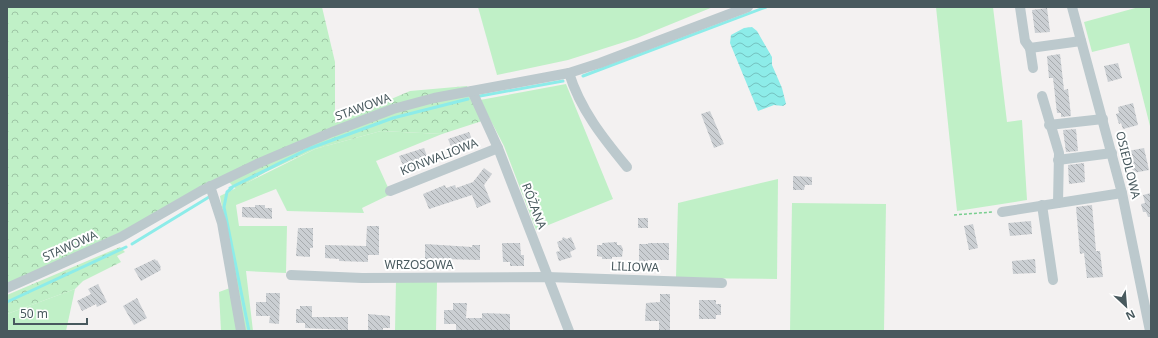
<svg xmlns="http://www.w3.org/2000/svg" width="1158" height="338" viewBox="0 0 1158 338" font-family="'Noto Sans',sans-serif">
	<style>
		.green { fill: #c0f0c7 }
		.forest { fill: url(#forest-crowns) }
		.water { fill: url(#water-waves) }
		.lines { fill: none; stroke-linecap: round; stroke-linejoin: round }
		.stream { stroke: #8dece9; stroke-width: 3 }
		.building { fill: url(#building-back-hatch) }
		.path { stroke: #78ce8f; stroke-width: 1.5; stroke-dasharray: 3 2; stroke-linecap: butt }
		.minor { stroke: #bcc9cd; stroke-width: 10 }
		.labels { text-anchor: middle; stroke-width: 4; stroke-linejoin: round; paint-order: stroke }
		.street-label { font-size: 12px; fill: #48595e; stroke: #fff }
	</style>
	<defs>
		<pattern id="forest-crowns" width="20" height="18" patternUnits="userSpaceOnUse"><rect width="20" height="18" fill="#c0f0c7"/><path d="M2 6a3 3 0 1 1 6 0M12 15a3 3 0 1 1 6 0" fill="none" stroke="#9ec5a5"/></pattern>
		<pattern id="water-waves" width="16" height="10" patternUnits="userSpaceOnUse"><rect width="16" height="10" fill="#8dece9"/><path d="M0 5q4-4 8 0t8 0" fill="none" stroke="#75c2c0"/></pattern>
		<pattern id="building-back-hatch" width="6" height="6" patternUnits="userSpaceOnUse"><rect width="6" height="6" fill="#cbcfd3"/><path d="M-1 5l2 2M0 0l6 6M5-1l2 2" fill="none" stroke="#a7abae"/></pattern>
	</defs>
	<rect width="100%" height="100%" fill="#f3f1f1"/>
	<g class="green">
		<path d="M478,7H713L637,38L568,60L497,75Z"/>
		<path d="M936,7H993L1007,122L1022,120L1027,200L957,211Z"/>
		<path d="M1139,7H1151V130L1129,43L1092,52L1084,22Z"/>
		<path d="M566,84L613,199L536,230L504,146L480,100Z"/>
		<path d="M381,131L442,134L376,161L391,194L362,208L364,213L287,211L276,189L236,205L239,226H287L286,273L246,271L253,331H244L220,196L315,149Z"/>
		<path d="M778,179L777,279L676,278L678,203Z"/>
		<path d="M792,203L886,204L884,331H790Z"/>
		<path d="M396,281H437L436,331H395Z"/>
		<path d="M230,288L238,331H221L219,292Z"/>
		<path d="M75,289L66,331H7V314Z"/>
	</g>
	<g class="forest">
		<path d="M7,7H322L335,62V123L410,91L467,86L482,121L442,134L381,131L315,149L266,172L236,189L223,176L119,233L7,284Z"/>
		<path d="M120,247L125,252L117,256L121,262L83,281L75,289L7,314V295Z"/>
	</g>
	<path class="water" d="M752,27L757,31L772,57V65L782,88L786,104L783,106L774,105L758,111L730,43L731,35L744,28Z"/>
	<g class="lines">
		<g class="stream">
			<path d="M583,76L766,7"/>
			<path d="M480,96L563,81"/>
			<path d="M230,188L308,149L393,118L468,99"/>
			<path d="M232,188L227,192L224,207L249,331"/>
			<path d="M132,244L209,197"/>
			<path d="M7,302L126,247"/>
		</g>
	</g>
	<g class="building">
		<path d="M1047,8L1050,32L1035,33L1032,10Z"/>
		<path d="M1060,54L1064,90L1068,89L1071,116L1061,117V113H1057L1053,78H1049L1047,56Z"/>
		<path d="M1118,63L1122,78L1108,82L1104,66Z"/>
		<path d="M1133,103L1138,125L1123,129L1121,123L1119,124L1116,114L1119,113L1118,107Z"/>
		<path d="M710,111L724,144L714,148L701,114Z"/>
		<path d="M1076,129L1078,151L1066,152L1063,130Z"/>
		<path d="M469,132L474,144L453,151L448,139Z"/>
		<path d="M424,148L428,159L405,170L399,156Z"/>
		<path d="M1144,148L1149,170L1133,173L1132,167L1129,168L1127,158L1129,157L1128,151Z"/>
		<path d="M1084,163L1085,182L1069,184L1068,165Z"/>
		<path d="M484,168L492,174L484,185L491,202L477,208L472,195L429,209L423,194L445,185L446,188L455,185L456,188L473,182Z"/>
		<path d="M793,176L812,177V185H805L804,190H793Z"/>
		<path d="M1151,193V217H1148L1146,212H1143L1141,204L1145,203L1143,195Z"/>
		<path d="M255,205H265V208H272V219L242,217V207H255Z"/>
		<path d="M1092,205L1096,251H1100L1103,277L1087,278L1084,253L1080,254L1076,207Z"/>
		<rect x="638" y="218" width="10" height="10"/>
		<path d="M1031,221L1032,234L1010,236L1008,223Z"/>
		<path d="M973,224L978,248L969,250L964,226Z"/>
		<path d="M367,226H379V255H368V262L339,261V259L325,258V245L366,246Z"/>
		<path d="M298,228H313V248H310V257L296,256Z"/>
		<path d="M563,237L567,239L571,237L576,249L570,252L572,257L559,261L556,252L560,251L557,242L562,240Z"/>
		<path d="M617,242V245H621L623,249L622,257H612V259H602V257L597,256V245H602V243Z"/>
		<path d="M502,243H520L521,255H524V266H510V262H503Z"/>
		<path d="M648,243H669V260H648V262H639V244H648Z"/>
		<path d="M425,244L472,247V245H480V260L444,259V262L440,263H428L425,262Z"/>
		<path d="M155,259L156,261L157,260L161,267L160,268L161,270L141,281L134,269Z"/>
		<path d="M1035,259L1036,273L1013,274L1012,261Z"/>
		<path d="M98,284L107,302L97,307L96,304L82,311L77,301L91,294L88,289Z"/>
		<path d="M266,293H280L279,324L269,323L270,316H256V302H266Z"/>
		<path d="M660,294H670V331H659V321H645L646,303L660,302Z"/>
		<path d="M137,298L147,318L134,325L123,306Z"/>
		<path d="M699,300H716V304H721V315H716V319H699Z"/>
		<path d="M453,303H467L466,318H482V313L510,314V330L456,331V324H444V310H453Z"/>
		<path d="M300,306H312V317H348V330L305,328V323H296V309H300Z"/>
		<path d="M368,314L390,316V328H383V331L368,330Z"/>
	</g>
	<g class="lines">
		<path class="path" d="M954,215L992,212"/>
		<g class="minor">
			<path d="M1020,7L1025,41L1030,48L1081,41"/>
			<path d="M1072,7L1122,193L1150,331"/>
			<path d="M1030,48L1033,68"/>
			<path d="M569,73C580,109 603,138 627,167"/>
			<path d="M472,91L498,148L569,331"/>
			<path d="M1042,96L1059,153L1058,203"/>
			<path d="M1049,125L1103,119"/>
			<path d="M1058,160L1112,153"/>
			<path d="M210,186L222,223L241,331"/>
			<path d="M390,191L498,148"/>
			<path d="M1042,205L1053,280"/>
			<path d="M1002,212L1122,193"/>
			<path d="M291,275L362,278L547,277L722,283"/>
			<path d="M7,288L121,237L201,191L259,163L332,132L393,109L434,98L569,73L600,63L748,7"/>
		</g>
	</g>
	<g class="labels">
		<g class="street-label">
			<text transform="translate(363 107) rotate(-20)" y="4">STAWOWA</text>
			<text transform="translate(439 157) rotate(-21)" y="4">KONWALIOWA</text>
			<text transform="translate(1128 165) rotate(76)" y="4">OSIEDLOWA</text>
			<text transform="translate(534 206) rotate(69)" y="4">RÓŻANA</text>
			<text transform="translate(70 246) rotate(-24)" y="4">STAWOWA</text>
			<text x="419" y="269">WRZOSOWA</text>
			<text transform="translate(635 267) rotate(2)" y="4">LILIOWA</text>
		</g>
	</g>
	<rect width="1158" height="338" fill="none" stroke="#48595e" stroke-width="16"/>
	<g transform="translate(1126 306) rotate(154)" stroke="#ffffff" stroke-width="3" paint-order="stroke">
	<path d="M0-3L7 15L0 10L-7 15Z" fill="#48595e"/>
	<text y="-6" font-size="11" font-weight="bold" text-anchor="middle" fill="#48595e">N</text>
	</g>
	<path d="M14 318v6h73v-6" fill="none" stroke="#48595e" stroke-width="2"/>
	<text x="20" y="318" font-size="12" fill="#48595e" stroke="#ffffff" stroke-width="3" paint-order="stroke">50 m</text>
</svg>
